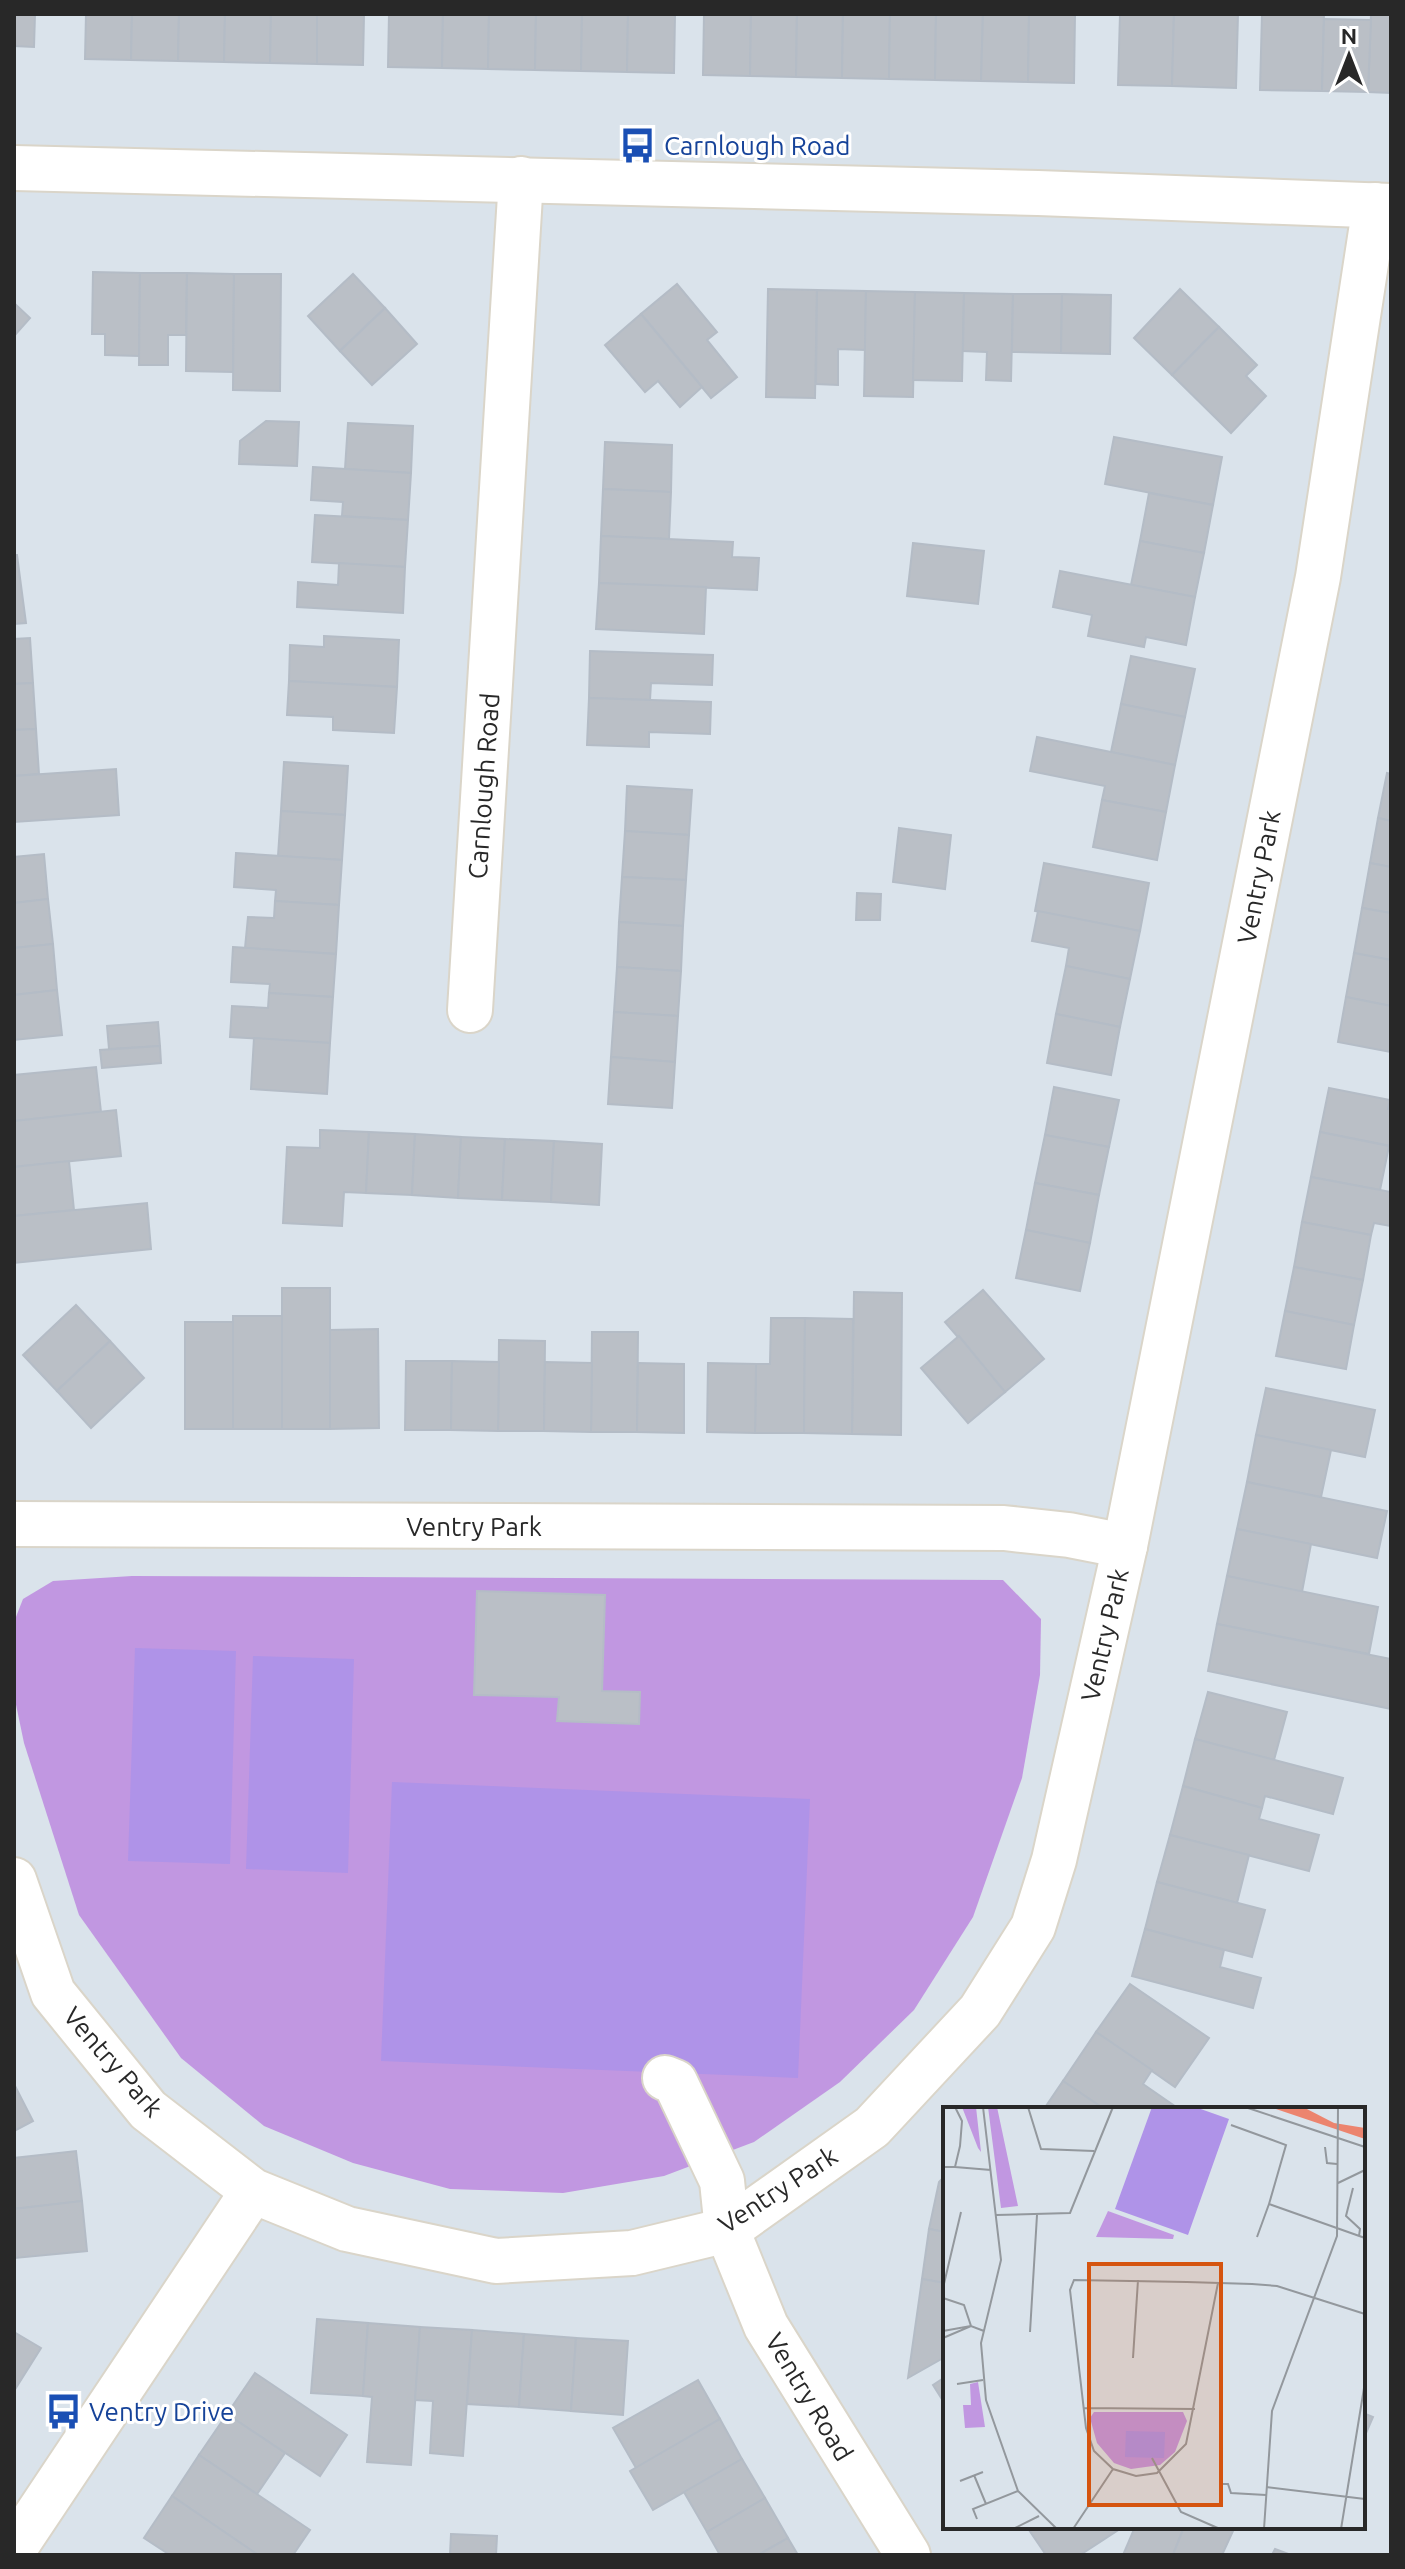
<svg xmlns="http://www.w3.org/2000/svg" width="1405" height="2569" viewBox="0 0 1405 2569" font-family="Ubuntu,sans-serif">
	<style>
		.green { fill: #c197e1 }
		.pitch { fill: #af93e8 }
		.building { fill: #babfc6; stroke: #b4bcc6; stroke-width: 2 }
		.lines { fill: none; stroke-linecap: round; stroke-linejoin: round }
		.minor-casing { stroke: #dad5c9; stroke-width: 48 }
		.minor { stroke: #fff; stroke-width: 44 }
		.labels { text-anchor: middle; stroke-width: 6; stroke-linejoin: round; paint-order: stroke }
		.transit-label { font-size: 26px; fill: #164399; stroke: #fff; text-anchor: start }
		.street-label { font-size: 26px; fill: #282828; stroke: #fff }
		.inset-road { fill: none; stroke: #93989d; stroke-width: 2 }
		.view { fill: #d5540f; fill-opacity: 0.15; stroke: #d5540f; stroke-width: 4 }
		.inset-edge { fill: none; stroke: #282828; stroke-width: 4 }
	</style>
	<rect width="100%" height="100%" fill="#dae3eb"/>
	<path class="green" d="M132,1576L1003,1580L1041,1619L1040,1675L1022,1778L973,1917L914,2010L840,2082L754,2142L664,2176L563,2193L450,2189L353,2163L264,2126L181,2058L79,1915L24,1743L14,1695V1622L23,1599L53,1581Z"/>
	<g class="pitch">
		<path d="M135,1648L236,1651L230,1864L128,1861Z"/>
		<path d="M253,1656L354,1659L348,1873L246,1869Z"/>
		<path d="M392,1782L810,1799L798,2078L381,2061Z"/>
	</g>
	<g class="building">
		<path d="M14,14H35L34,47L14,46Z"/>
		<path d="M86,14H132L131,60L85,59Z"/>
		<path d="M132,14H179L178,61L131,60Z"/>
		<path d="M179,14H225L224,62L178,61Z"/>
		<path d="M225,14H271L270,63L224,62Z"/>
		<path d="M271,14H317V64L270,63Z"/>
		<path d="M317,14H364L363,65L317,64Z"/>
		<path d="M389,14H443L442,68L388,67Z"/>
		<path d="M443,14H489L488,69L442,68Z"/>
		<path d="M489,14H536L535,70L488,69Z"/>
		<path d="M536,14H582L581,71L535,70Z"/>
		<path d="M582,14H628L627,72L581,71Z"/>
		<path d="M628,14H675L674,73L627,72Z"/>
		<path d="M704,14H751L750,76L703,75Z"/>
		<path d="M751,14H797L796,77L750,76Z"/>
		<path d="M797,14H843L842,78L796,77Z"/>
		<path d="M843,14H890L889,79L842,78Z"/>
		<path d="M890,14H936L935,80L889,79Z"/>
		<path d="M936,14H983L981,81L935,80Z"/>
		<path d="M983,14H1029L1028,82L981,81Z"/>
		<path d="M1029,14H1075L1074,83L1028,82Z"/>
		<path d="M1120,14H1174L1172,86L1118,85Z"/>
		<path d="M1174,14H1238L1236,88L1172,86Z"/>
		<path d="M1262,14H1324L1322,91L1260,90Z"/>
		<path d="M1371,14H1391V93L1368,92Z"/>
		<path d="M1324,19L1371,20L1368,92L1322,91Z"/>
		<path d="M93,272L140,273L139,356L105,355V334H92Z"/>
		<path d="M140,273H187L186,335H168V365H139Z"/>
		<path d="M187,273L234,274L233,372L186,371Z"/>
		<path d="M234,274H281L280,391L233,390Z"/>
		<path d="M353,274L385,308L340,351L308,316Z"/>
		<path d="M677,284L717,332L707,340L737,377L711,398L641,314Z"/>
		<path d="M768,289L817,290L815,398L766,397Z"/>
		<path d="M1180,289L1219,327L1172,375L1134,338Z"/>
		<path d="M817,290L866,291L865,350L838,349V385L816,384Z"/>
		<path d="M866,291L915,292L913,397L864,396Z"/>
		<path d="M915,292L964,293L962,381L913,380Z"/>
		<path d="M964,293L1013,294L1011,381L986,380L987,352L963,351Z"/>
		<path d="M1013,294H1062L1061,353L1012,352Z"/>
		<path d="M1062,294L1111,295L1110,354L1061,353Z"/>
		<path d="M14,303L30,318L14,336Z"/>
		<path d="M385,308L417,344L372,385L340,351Z"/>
		<path d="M641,314L702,387L680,407L658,381L645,392L605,345Z"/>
		<path d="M1219,327L1257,365L1246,376L1266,396L1231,433L1172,375Z"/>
		<path d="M266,421L299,422L297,466L239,464L240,441Z"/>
		<path d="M348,423L413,426L411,473L345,469Z"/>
		<path d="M1114,437L1222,457L1213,505L1105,484Z"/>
		<path d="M605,442L672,445L671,492L603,489Z"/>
		<path d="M313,467L411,473L408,520L342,516L343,502L311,500Z"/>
		<path d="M603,489L671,492L669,539L601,536Z"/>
		<path d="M1149,493L1213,505L1204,553L1140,541Z"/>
		<path d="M315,515L408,520L405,567L312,562Z"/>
		<path d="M601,536L733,542L732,557L759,558L757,590L599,583Z"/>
		<path d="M1140,541L1204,553L1195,597L1131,585Z"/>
		<path d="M913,543L984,551L978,604L907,596Z"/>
		<path d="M14,555H17L26,623L14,624Z"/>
		<path d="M339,563L405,567L403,613L297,607L298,582L338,585Z"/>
		<path d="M1060,571L1195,597L1186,645L1146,637L1144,647L1088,636L1092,615L1053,607Z"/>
		<path d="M599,583L706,587L704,634L596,629Z"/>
		<path d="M324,636L399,640L397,687L289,681L290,645L324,647Z"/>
		<path d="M30,638L33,683L14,684V639Z"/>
		<path d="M590,651L713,655L712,685L651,683L650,700L589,698Z"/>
		<path d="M1131,656L1195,669L1185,717L1121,704Z"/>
		<path d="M289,681L397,687L394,733L333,730V717L287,715Z"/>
		<path d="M33,683L36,729L14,730V684Z"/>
		<path d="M589,698L711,702L710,734L649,732V747L587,745Z"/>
		<path d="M1121,704L1185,717L1175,765L1111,752Z"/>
		<path d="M36,729L39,774L14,776V730Z"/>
		<path d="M1037,737L1175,765L1166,812L1102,800L1105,786L1030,771Z"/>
		<path d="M284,762L348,766L345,815L281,811Z"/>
		<path d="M116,769L119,815L14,822V776Z"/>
		<path d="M1387,773L1391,774V821L1378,818Z"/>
		<path d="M627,786L692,790L689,835L625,831Z"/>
		<path d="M1102,800L1166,812L1157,860L1093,847Z"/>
		<path d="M281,811L345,815L342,860L278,856Z"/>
		<path d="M1378,818L1391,821V867L1370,863Z"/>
		<path d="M899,828L951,835L945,889L893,882Z"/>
		<path d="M625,831L689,835L686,880L622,877Z"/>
		<path d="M236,853L342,860L339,905L275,901L276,890L234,887Z"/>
		<path d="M44,854L48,899L14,903V857Z"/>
		<path d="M1044,863L1149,883L1140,931L1035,911Z"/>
		<path d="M1370,863L1391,867V913L1362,908Z"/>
		<path d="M622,877L686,880L683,926L619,922Z"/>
		<path d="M857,893L881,894L880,920H856Z"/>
		<path d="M48,899L53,944L14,948V903Z"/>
		<path d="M275,901L339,905L336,954L245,948L248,917L274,918Z"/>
		<path d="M1362,908L1391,913V960L1354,953Z"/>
		<path d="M1038,911L1140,931L1130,979L1066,966L1069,948L1032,941Z"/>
		<path d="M619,922L683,926L681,971L617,967Z"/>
		<path d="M53,944L57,990L14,995V948Z"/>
		<path d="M233,947L336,954L333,997L269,993L270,984L231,982Z"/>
		<path d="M1354,953L1391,960V1006L1346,997Z"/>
		<path d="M1066,966L1130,979L1120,1027L1056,1014Z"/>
		<path d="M617,967L681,971L678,1016L614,1012Z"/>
		<path d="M57,990L62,1035L14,1040V995Z"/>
		<path d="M269,993L333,997L330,1043L230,1037L232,1006L268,1008Z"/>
		<path d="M1346,997L1391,1006V1052L1338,1042Z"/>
		<path d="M614,1012L678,1016L675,1062L611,1057Z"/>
		<path d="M1056,1014L1120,1027L1111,1075L1047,1063Z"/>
		<path d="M158,1022L160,1046L109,1049L107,1026Z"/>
		<path d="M254,1038L330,1043L327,1094L251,1089Z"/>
		<path d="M160,1046L161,1063L102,1068L100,1050Z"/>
		<path d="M611,1057L675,1062L672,1108L608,1104Z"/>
		<path d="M96,1067L101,1112L14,1121V1075Z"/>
		<path d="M1054,1087L1119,1100L1109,1147L1045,1135Z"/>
		<path d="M1329,1088L1390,1100L1388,1109H1391V1146L1320,1132Z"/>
		<path d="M116,1110L121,1156L14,1167V1121Z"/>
		<path d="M320,1130L369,1132L366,1193L344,1192L342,1226L283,1223L287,1147L320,1148Z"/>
		<path d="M369,1132L415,1134L412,1195L366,1193Z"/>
		<path d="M1320,1132L1389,1146L1380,1190L1311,1177Z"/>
		<path d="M415,1134L461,1137L458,1198L412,1195Z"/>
		<path d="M1045,1135L1109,1147L1099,1195L1035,1183Z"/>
		<path d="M461,1137L505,1139L502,1200L458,1198Z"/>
		<path d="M505,1139L554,1141L551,1202L502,1200Z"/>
		<path d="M554,1141L602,1144L599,1205L551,1202Z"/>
		<path d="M69,1161L74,1210L14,1216V1167Z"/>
		<path d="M1311,1177L1391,1192V1226L1374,1223L1371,1235L1302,1222Z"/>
		<path d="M1035,1183L1099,1195L1090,1243L1026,1230Z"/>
		<path d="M147,1203L151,1249L14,1263V1216Z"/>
		<path d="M1302,1222L1371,1235L1363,1280L1294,1267Z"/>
		<path d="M1026,1230L1090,1243L1080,1291L1016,1278Z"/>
		<path d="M1294,1267L1363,1280L1354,1325L1285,1311Z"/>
		<rect x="282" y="1288" width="48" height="141"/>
		<path d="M983,1290L1044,1359L1005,1392L945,1322Z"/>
		<path d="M854,1292L902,1293L901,1435L852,1434Z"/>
		<path d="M76,1305L110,1341L57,1391L23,1355Z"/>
		<path d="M1285,1311L1354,1325L1346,1369L1276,1356Z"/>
		<rect x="233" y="1316" width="49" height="113"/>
		<path d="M771,1318H805L804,1433H755L756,1364H770Z"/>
		<path d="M805,1318L853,1319L852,1434L804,1433Z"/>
		<rect x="185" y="1322" width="48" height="107"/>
		<path d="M378,1329L379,1428L330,1429V1330Z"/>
		<path d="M592,1332H638L637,1432H591Z"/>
		<path d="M959,1336L1005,1392L968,1423L921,1368Z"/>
		<path d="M499,1340L545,1341L544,1431H498Z"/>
		<path d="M110,1341L144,1378L91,1428L57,1391Z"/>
		<path d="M406,1361H452L451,1430H405Z"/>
		<path d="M452,1361L499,1362L498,1431L451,1430Z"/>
		<path d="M545,1362L592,1363L591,1432L544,1431Z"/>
		<path d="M638,1363L684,1364V1433L637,1432Z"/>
		<path d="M708,1363L756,1364L755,1433L707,1432Z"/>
		<path d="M1266,1388L1375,1410L1365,1457L1256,1435Z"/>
		<path d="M1256,1435L1331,1450L1321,1497L1247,1482Z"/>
		<path d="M1247,1482L1387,1511L1377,1558L1237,1529Z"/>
		<path d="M1237,1529L1311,1544L1302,1592L1227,1576Z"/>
		<path d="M1227,1576L1378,1607L1369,1654L1217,1624Z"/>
		<path d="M477,1591L605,1595L602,1691L640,1692L639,1724L557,1721L559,1697L474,1695Z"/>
		<path d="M1217,1624L1391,1659V1709L1208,1671Z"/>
		<path d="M1208,1692L1287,1712L1274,1760L1195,1739Z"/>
		<path d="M1195,1739L1343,1778L1333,1814L1265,1796L1262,1808L1183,1786Z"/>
		<path d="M1183,1786L1262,1808L1259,1819L1319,1835L1309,1871L1170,1835Z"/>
		<path d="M1170,1835L1249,1855L1237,1903L1157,1882Z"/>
		<path d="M1157,1882L1265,1910L1252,1957L1145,1929Z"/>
		<path d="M1145,1929L1224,1950L1220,1967L1261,1978L1253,2008L1132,1976Z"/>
		<path d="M1130,1984L1209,2038L1175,2087L1096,2032Z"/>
		<path d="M1096,2032L1152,2070L1143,2084L1179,2109H1104L1063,2081Z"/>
		<path d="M1063,2081L1104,2109H1044Z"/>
		<path d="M14,2084L33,2121L14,2131Z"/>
		<path d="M76,2151L82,2201L14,2209V2158Z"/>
		<path d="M945,2176V2232L929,2229L939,2182Z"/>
		<path d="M82,2201L87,2251L15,2258L14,2209Z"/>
		<path d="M929,2229L945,2232V2283L922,2279Z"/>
		<path d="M922,2279L945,2283V2357L908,2378Z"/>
		<path d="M317,2319L368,2323L363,2396L311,2393Z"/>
		<path d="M368,2323L420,2327L411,2465L367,2462L372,2397L363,2396Z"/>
		<path d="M420,2327L472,2330L463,2456L430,2453L433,2401L415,2400Z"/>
		<path d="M472,2330L524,2334L519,2407L467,2404Z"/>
		<path d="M14,2332L41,2348L14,2391Z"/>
		<path d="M524,2334L576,2338L571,2411L519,2407Z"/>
		<path d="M576,2338L628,2341L623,2415L571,2411Z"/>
		<path d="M255,2373L347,2435L320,2476L227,2414Z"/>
		<path d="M945,2377V2404L933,2385Z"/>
		<path d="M698,2380L720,2419L636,2468L613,2428Z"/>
		<path d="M1363,2413L1373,2417L1363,2440Z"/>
		<path d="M227,2414L285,2453L257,2494L199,2455Z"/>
		<path d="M720,2419L742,2459L653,2510L630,2471Z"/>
		<path d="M199,2455L310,2530L293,2555H258L172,2496Z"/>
		<path d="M742,2459L765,2498L707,2532L684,2492Z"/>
		<path d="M172,2496L258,2555H170L144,2538Z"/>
		<path d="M765,2498L788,2538L758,2555H720L707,2532Z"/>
		<path d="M1027,2527H1119L1120,2529L1080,2555H1046Z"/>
		<path d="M1135,2527H1184L1173,2555H1123Z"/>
		<path d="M1184,2527H1225L1233,2531L1222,2555H1173Z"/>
		<path d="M451,2534L497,2536L496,2555H450Z"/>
		<path d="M788,2538L798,2555H758Z"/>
		<path d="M1275,2549L1291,2555H1272Z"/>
	</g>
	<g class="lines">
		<defs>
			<g id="minor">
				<path d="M14,168L1038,193L1391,206"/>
				<path d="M470,1010L521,179"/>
				<path d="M14,1524L1004,1528L1069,1535L1125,1546"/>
				<path d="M14,1880L53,1993L148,2110L253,2191L347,2229L496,2261L632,2253L727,2230L872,2127L980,2011L1033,1927L1054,1860L1125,1546L1318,577L1375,205"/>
				<path d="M665,2078L675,2082L722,2181L727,2230L766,2326L908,2555"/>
				<path d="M14,2549L253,2191"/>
			</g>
		</defs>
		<use href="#minor" class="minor-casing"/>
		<use href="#minor" class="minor"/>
	</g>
	<defs>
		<symbol id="bus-bare" viewBox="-9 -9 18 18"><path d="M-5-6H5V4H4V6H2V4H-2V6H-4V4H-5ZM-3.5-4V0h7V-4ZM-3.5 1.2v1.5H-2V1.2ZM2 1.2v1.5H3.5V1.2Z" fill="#1a4fb4" stroke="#fff" stroke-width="2.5" paint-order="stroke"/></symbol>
	</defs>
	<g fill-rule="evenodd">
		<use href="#bus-bare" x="612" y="120" width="51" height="51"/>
		<use href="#bus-bare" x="38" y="2386" width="51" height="51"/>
	</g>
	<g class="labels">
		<g class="transit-label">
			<text x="664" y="155">Carnlough Road</text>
			<text x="89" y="2421">Ventry Drive</text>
		</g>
		<g class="street-label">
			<text transform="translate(484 786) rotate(-86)" y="9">Carnlough Road</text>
			<text transform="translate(1259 877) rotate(-79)" y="9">Ventry Park</text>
			<text x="474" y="1536">Ventry Park</text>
			<text transform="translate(1105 1635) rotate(-77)" y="9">Ventry Park</text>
			<text transform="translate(113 2062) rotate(49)" y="9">Ventry Park</text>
			<text transform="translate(778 2190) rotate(-33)" y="9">Ventry Park</text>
			<text transform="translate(809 2397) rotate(59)" y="9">Ventry Road</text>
		</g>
	</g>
	<g transform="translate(943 2107)">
		<rect width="422" height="422" fill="#dae3eb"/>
		<path d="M19,0H33L38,45L35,41ZM45,0H54L75,99L58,101ZM165,104L231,128L230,132L153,130ZM35,275L42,320L22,321L20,298H28L27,277ZM151,305H240L244,314L232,345L217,358L188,362L171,356L154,336L147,311Z" fill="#c197e1"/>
		<path d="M209,0H252L286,12L245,128L172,102ZM183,324L222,325L221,351L182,350Z" fill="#af93e8"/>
		<path d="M327,0H360L391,16L422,21V32Z" fill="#ec846e"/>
		<path class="inset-road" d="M40,0L58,153L38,236L43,293L75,384L114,422M85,0L98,42L151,44M302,0L422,40M288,18L343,38L326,97L422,131M382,40L384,56L394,57M0,60H12L17,39L19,14L12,0M12,60L48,63M395,76L422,63M410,81L403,109L417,122L416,129M53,108L127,106L170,0M314,130L326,97M275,176L243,337L214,366L193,369L170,362L151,344L143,321L127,183L131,173L244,175L309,177L334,179L422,207M0,181L18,105M0,191L21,198L28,219L0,224M87,225L94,108M0,231L28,219L41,224M190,251L195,173M14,277L40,273M140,301L252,302M209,351L238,405L277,422M31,368L43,397M17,374L40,365M278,377H285L288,386L323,388M323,380L422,392M34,412L30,402L75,384M70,422L96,409M130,422L170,362M321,422L329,304L394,129L395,0M398,422L422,275"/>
		<path class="view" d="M146,157H278V398H146Z"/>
		<rect width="422" height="422" class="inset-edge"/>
	</g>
	<rect width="1405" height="2569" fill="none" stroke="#282828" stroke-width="32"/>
	<g transform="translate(1349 56)" stroke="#ffffff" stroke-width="6" paint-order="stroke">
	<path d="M0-6L14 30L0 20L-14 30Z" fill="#282828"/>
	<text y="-12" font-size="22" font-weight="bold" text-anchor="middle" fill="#282828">N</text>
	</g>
</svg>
